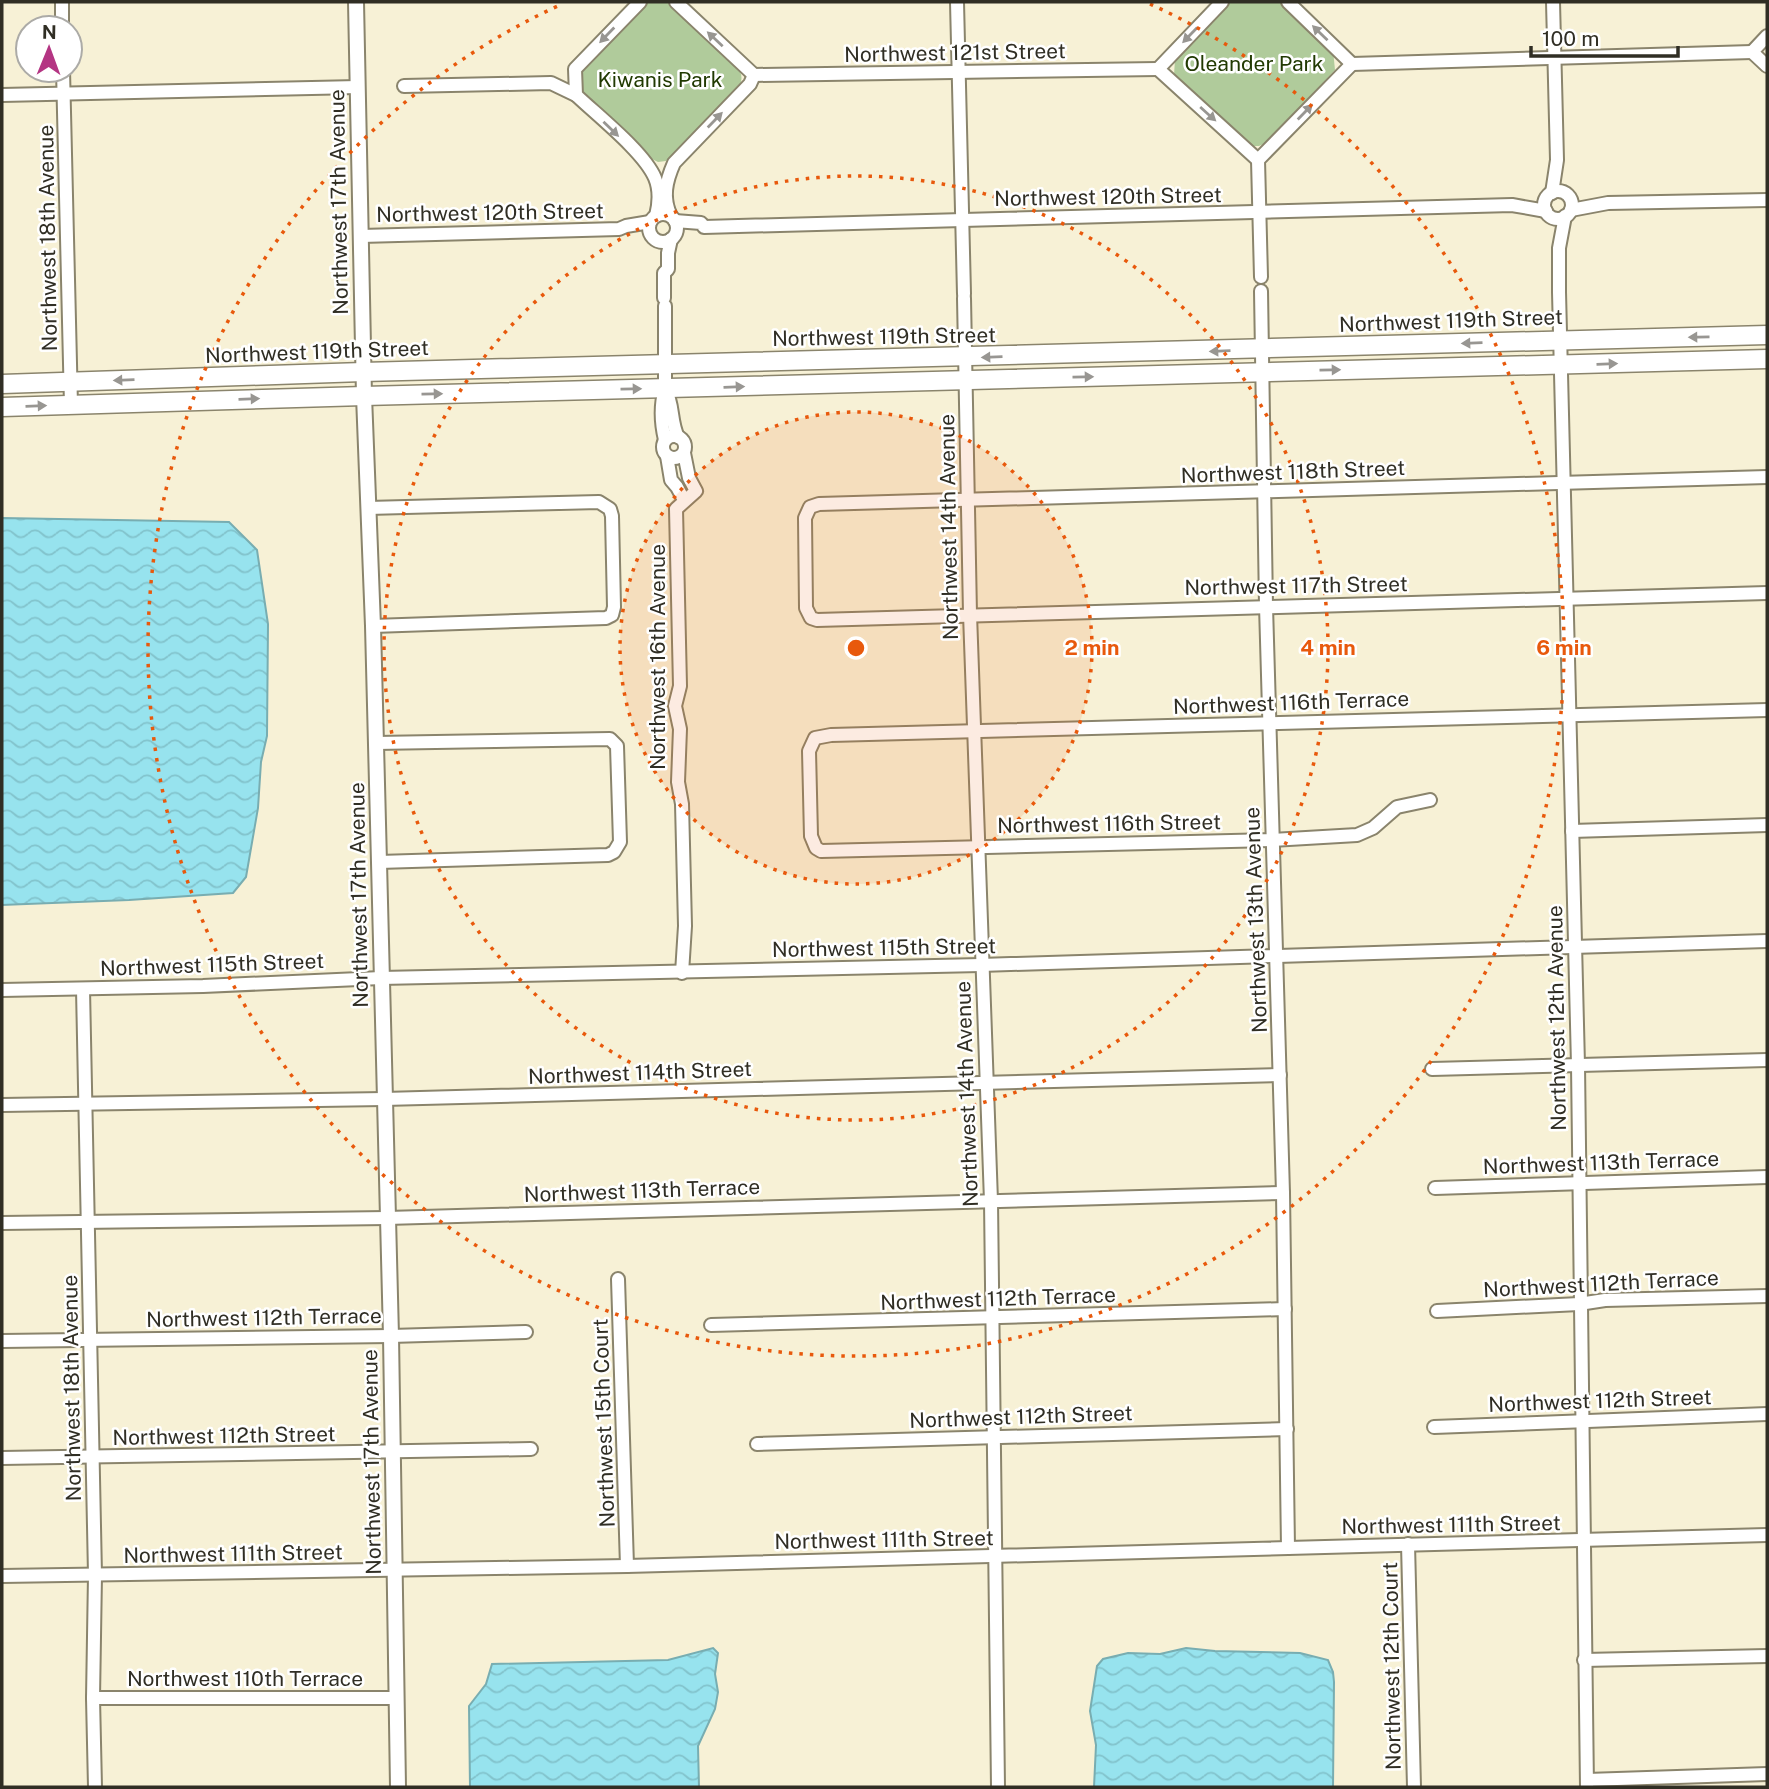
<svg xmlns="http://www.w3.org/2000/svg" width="1769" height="1789" viewBox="0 0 1769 1789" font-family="'Public Sans',sans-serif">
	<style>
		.green { fill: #b0cb9b }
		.water { fill: url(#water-waves); stroke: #78adb1; stroke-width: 2 }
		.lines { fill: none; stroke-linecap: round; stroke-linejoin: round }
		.minor-casing { stroke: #8a846c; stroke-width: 16 }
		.major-casing { stroke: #8a846c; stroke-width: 18 }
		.highway-casing { stroke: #8a846c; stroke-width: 21 }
		.minor { stroke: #fff; stroke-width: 12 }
		.major { stroke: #fff; stroke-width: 14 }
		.highway { stroke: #fff; stroke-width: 18 }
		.oneway { fill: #989692 }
		.ring { fill: none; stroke: #e8590c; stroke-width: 3.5; stroke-dasharray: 3.5 7 }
		.labels { text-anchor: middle; stroke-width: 5; stroke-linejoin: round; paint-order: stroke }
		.street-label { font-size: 21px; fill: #302e24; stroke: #fff }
		.park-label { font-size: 21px; fill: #213a02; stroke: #fff }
		.centre { fill: #e8590c; stroke: #fff; stroke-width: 3.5 }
		.ring-label { font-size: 21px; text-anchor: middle; font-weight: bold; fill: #e8590c; stroke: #fff; stroke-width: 5; stroke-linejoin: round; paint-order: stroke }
	</style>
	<defs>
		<pattern id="water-waves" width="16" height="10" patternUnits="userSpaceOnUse" patternTransform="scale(1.75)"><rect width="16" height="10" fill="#97e3ee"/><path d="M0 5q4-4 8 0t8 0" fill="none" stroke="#82c3cc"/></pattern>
	</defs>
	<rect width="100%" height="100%" fill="#f7f1d6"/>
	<g class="green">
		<path d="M645,2H669L737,65C743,76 743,80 737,91L666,161L658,162L650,158L581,94L578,87L581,69Z"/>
		<path d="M1229,2H1280L1333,50L1335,70L1268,142L1259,146H1251L1174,75L1175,59Z"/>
	</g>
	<g class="water">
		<path d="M2,518L229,522L257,550L268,624L267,736L261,762L258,808L246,877L233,893L129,900L2,905Z"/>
		<path d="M713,1648L718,1653L715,1674L718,1692L715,1709L698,1746L699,1787H470L469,1706L486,1684L492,1664L668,1660Z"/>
		<path d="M1186,1648L1215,1651L1300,1653L1328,1660L1333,1672L1334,1682L1333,1787H1094L1096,1745L1090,1711L1097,1666L1103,1659L1128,1653L1160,1654Z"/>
	</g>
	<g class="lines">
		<defs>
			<g id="minor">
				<path d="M62,2V28"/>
				<path d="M640,2L575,69L576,95C598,116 644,152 655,178C660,190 659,204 656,216"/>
				<path d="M676,2L754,75"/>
				<path d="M957,2L964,294"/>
				<path d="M1288,2L1352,64"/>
				<path d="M1752,52L1767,36"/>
				<path d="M1752,52L1767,66"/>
				<path d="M1352,64L1752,52"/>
				<path d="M1158,69L1258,160"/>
				<path d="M1158,69L1222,2"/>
				<path d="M63,70L71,405"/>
				<path d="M754,75L1158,69"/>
				<path d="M404,86L551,83L576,95"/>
				<path d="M2,95L358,87"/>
				<circle cx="1558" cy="205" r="14"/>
				<path d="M1552,193L1557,160L1553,2"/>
				<path d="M1571,210L1608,203L1767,200"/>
				<circle cx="663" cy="228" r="14"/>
				<path d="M671,216C662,198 666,181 674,163L750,84L754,75"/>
				<path d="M1565,216L1559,248V292L1578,1065L1587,1787"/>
				<path d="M675,221L701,223L704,227L1512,205L1546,211"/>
				<path d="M361,236L619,229L626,226L650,222"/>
				<path d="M1261,277L1258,160L1352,64"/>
				<path d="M1261,291L1266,606L1283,1193L1288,1548"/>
				<path d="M664,298V273L668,269V253L671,239"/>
				<path d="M964,298L970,614L991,1201L998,1787"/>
				<path d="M665,306V389C660,406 661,423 665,440"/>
				<path d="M665,389C674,404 670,421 678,437"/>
				<circle cx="674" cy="447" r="11"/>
				<path d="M667,456L671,480L677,487L684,500"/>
				<path d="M1767,477L819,504L810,507L805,518L806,608L811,618L817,620L1767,593"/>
				<path d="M368,508L599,502L610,509L612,516L614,607L612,615L606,618L373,626"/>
				<path d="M376,743L610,739L617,746L620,842L614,852L608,855L379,862"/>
				<path d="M1430,800L1397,807L1373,828L1357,835L1272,840L821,851L816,848L811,836L809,751L815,738L831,735L1767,710"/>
				<path d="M1572,831L1767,825"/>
				<path d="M682,973L685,926L682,804L678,782L680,729L675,706L680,686L676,509L696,491L689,478L684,453"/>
				<path d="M83,989L95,1575L93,1698L95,1787"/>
				<path d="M2,990L203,986L381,978L981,965L1767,941"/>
				<path d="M1432,1069L1767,1060"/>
				<path d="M2,1105L384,1099L1280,1075"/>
				<path d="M1435,1188L1767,1177"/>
				<path d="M2,1223L387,1218L1283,1193"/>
				<path d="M618,1279L627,1566"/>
				<path d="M1437,1311L1579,1304L1605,1300L1767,1296"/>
				<path d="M711,1325L1285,1309"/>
				<path d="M2,1341L391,1336L526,1332"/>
				<path d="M1434,1427L1767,1414"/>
				<path d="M757,1444L1287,1429"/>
				<path d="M2,1458L531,1449"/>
				<path d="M1408,1544L1414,1787"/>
				<path d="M2,1576L627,1566L1767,1535"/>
				<path d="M1584,1660L1767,1656"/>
				<path d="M93,1698H397"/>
				<path d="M1587,1780L1767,1774"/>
			</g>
			<path id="major" d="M356,2L364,396L373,626L391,1336L398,1787"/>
			<g id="highway">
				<path d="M2,384L363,372L1767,335"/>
				<path d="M2,407L364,396L1767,359"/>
			</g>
		</defs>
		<use href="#minor" class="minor-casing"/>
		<use href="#major" class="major-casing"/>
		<use href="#highway" class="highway-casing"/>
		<use href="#minor" class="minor"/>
		<use href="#major" class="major"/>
		<use href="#highway" class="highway"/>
	</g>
	<defs><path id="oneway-solid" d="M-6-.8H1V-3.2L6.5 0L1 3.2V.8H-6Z" transform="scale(1.75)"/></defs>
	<g class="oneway">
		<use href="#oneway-solid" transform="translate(1320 33) rotate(-136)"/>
		<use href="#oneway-solid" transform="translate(607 35) rotate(134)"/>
		<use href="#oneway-solid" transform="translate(1190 35) rotate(134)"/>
		<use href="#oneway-solid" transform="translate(715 39) rotate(-137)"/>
		<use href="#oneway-solid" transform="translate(1305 112) rotate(-46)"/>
		<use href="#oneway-solid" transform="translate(1208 114) rotate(42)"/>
		<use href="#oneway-solid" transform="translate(715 120) rotate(-46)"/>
		<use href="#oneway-solid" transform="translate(611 129) rotate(44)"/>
		<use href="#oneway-solid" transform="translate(1699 337) rotate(179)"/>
		<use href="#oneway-solid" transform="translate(1472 343) rotate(178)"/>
		<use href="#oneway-solid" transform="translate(1220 351) rotate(178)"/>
		<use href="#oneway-solid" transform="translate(992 357) rotate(178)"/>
		<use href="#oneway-solid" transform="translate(1607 364) rotate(-2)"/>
		<use href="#oneway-solid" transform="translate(1330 370) rotate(-1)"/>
		<use href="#oneway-solid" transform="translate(1083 377) rotate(-1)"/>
		<use href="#oneway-solid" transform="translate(124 380) rotate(178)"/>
		<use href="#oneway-solid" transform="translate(734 387) rotate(-2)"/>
		<use href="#oneway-solid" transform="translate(631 389) rotate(-1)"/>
		<use href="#oneway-solid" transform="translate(432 394) rotate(-1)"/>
		<use href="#oneway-solid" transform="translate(249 399) rotate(-2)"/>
		<use href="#oneway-solid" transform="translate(36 406) rotate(-2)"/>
	</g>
	<circle cx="856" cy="648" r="236" fill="#e8590c" fill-opacity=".12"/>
	<g class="ring">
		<circle cx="856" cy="648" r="236"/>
		<circle cx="856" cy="648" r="472"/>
		<path d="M1150 4A708 708 0 1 1 562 4"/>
	</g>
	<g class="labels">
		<g class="street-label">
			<text transform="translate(955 53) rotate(-1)" y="7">Northwest 121st Street</text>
			<text transform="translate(1108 197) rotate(-1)" y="7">Northwest 120th Street</text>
			<text transform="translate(339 202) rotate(-91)" y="7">Northwest 17th Avenue</text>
			<text transform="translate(490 213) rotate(-1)" y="7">Northwest 120th Street</text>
			<text transform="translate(48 238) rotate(-91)" y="7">Northwest 18th Avenue</text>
			<text transform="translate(1451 321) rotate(-2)" y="7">Northwest 119th Street</text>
			<text transform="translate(884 337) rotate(-1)" y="7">Northwest 119th Street</text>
			<text transform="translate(317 352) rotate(-2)" y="7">Northwest 119th Street</text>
			<text transform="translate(1293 472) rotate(-2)" y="7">Northwest 118th Street</text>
			<text transform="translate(949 527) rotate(-91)" y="7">Northwest 14th Avenue</text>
			<text transform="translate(1296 586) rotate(-1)" y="7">Northwest 117th Street</text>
			<text transform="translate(658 657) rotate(-90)" y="7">Northwest 16th Avenue</text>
			<text transform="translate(1291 703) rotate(-2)" y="7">Northwest 116th Terrace</text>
			<text transform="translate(1109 824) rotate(-1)" y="7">Northwest 116th Street</text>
			<text transform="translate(359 895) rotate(-91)" y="7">Northwest 17th Avenue</text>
			<text transform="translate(1256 920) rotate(-92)" y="7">Northwest 13th Avenue</text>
			<text transform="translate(884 948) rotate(-1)" y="7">Northwest 115th Street</text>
			<text transform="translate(212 965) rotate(-2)" y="7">Northwest 115th Street</text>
			<text transform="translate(1557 1018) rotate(-91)" y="7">Northwest 12th Avenue</text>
			<text transform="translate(640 1073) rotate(-2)" y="7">Northwest 114th Street</text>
			<text transform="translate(967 1094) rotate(-92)" y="7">Northwest 14th Avenue</text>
			<text transform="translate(1601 1163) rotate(-2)" y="7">Northwest 113th Terrace</text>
			<text transform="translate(642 1191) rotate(-2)" y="7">Northwest 113th Terrace</text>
			<text transform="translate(1601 1284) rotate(-3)" y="7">Northwest 112th Terrace</text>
			<text transform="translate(998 1299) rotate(-2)" y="7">Northwest 112th Terrace</text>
			<text transform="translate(264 1318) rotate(-1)" y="7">Northwest 112th Terrace</text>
			<text transform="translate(72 1388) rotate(-91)" y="7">Northwest 18th Avenue</text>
			<text transform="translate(1600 1401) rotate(-2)" y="7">Northwest 112th Street</text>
			<text transform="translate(1021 1417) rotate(-2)" y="7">Northwest 112th Street</text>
			<text transform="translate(604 1423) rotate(-92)" y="7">Northwest 15th Court</text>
			<text transform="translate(224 1436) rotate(-1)" y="7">Northwest 112th Street</text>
			<text transform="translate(372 1462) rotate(-91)" y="7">Northwest 17th Avenue</text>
			<text transform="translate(1451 1525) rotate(-1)" y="7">Northwest 111th Street</text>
			<text transform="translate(884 1540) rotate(-1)" y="7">Northwest 111th Street</text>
			<text transform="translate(233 1554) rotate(-1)" y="7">Northwest 111th Street</text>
			<text transform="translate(1392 1666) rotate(-91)" y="7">Northwest 12th Court</text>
			<text x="245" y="1686">Northwest 110th Terrace</text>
		</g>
		<g class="park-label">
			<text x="1254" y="71">Oleander Park</text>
			<text x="660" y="87">Kiwanis Park</text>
		</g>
	</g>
	<circle cx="856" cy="648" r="10" class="centre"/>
	<g class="ring-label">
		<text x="1092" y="655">2 min</text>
		<text x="1328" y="655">4 min</text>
		<text x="1564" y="655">6 min</text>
	</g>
	<rect width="1769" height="1789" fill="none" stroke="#302e24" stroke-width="7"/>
	<g transform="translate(49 49) rotate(1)"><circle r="33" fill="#ffffff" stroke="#acaba7" stroke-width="2"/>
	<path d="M0-5L12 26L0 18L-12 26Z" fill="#b43583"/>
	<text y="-10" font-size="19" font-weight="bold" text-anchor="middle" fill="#302e24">N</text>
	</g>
	<path d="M1531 46v10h147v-10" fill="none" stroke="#302e24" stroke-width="3.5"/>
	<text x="1542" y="46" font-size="21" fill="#302e24" stroke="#ffffff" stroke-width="5" paint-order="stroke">100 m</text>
</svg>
